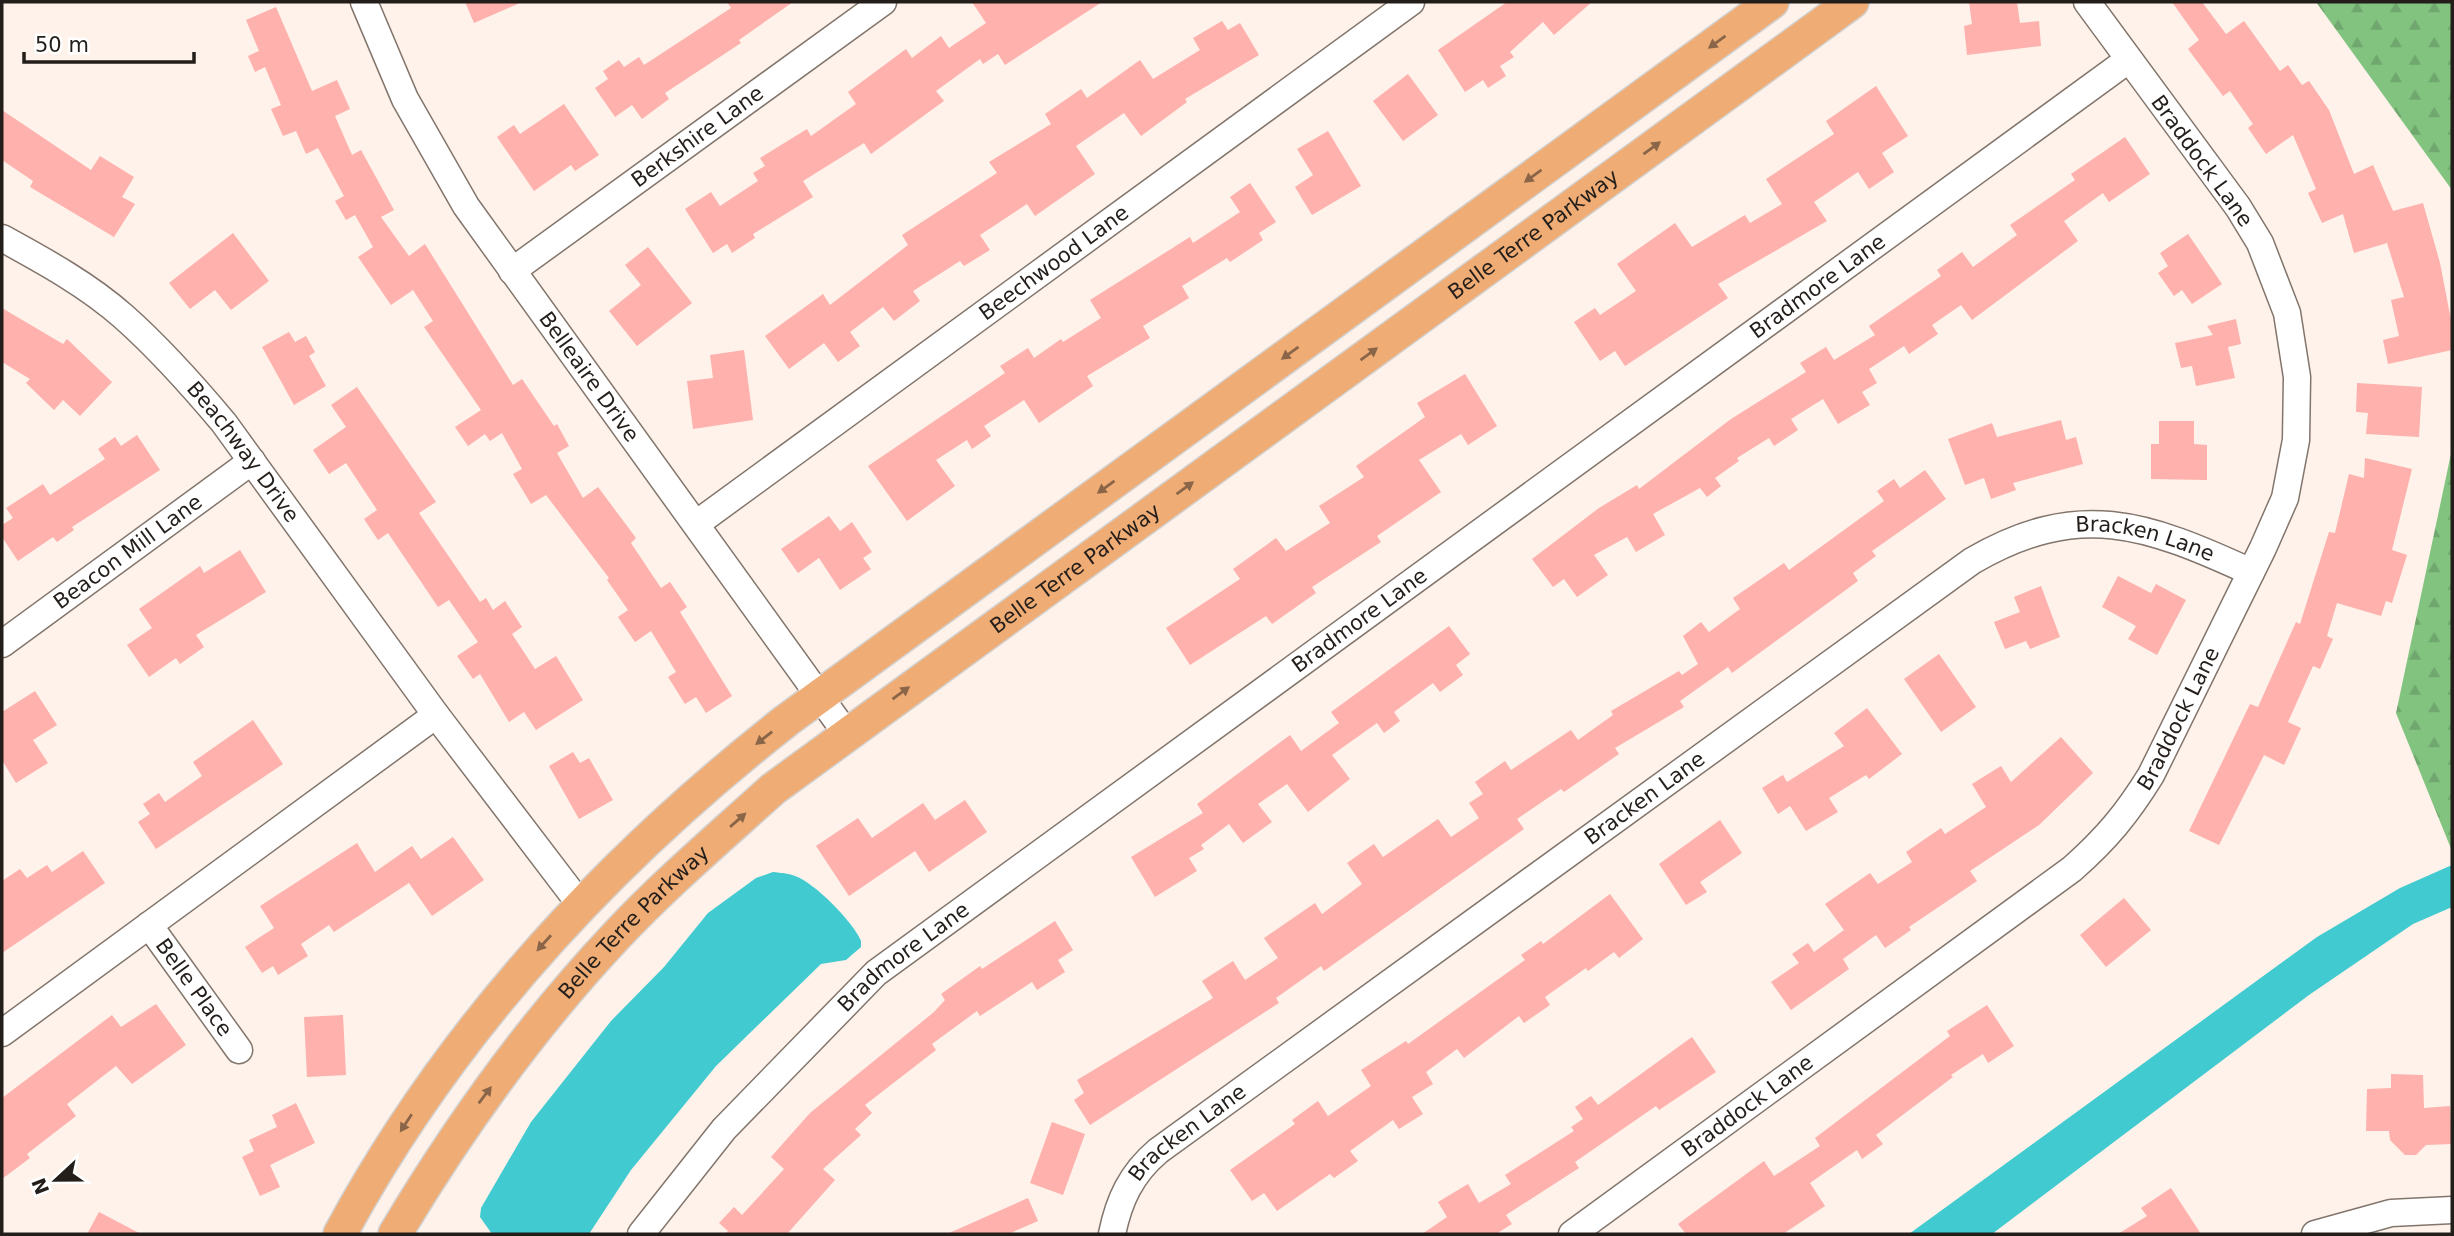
<svg xmlns="http://www.w3.org/2000/svg" width="2454" height="1236" viewBox="0 0 2454 1236" font-family="'DejaVu Sans',sans-serif">
	<style>
		.forest { fill: url(#forest-firs) }
		.water { fill: #41cacf }
		.building { fill: #feb1ad }
		.lines { fill: none; stroke-linecap: round; stroke-linejoin: round }
		.minor-casing { stroke: #82756c; stroke-width: 29 }
		.major-casing { stroke: #d3d2d1; stroke-width: 36 }
		.minor { stroke: #fff; stroke-width: 26 }
		.major { stroke: #efac74; stroke-width: 33 }
		.oneway { fill: #8a6548 }
		.labels { text-anchor: middle; stroke-width: 7; stroke-linejoin: round; paint-order: stroke }
		.street-label { font-size: 21px; fill: #241e1b; stroke: #fff }
	</style>
	<defs>
		<pattern id="forest-firs" width="22" height="20" patternUnits="userSpaceOnUse" patternTransform="scale(1.75)"><rect width="22" height="20" fill="#82c380"/><path d="M5 1l3.5 6h-7zM16 11l3.5 6h-7z" fill="#70a76e"/></pattern>
	</defs>
	<rect width="100%" height="100%" fill="#fef2ea"/>
	<g class="forest">
		<path d="M2316,2H2452V190Z"/>
		<path d="M2452,449V851L2396,713Z"/>
	</g>
	<g class="water">
		<path d="M2452,865V907L2413,924L2309,995L1992,1234H1909L2317,937L2400,888Z"/>
		<path d="M773,872C781,873 788,873 795,876C814,882 854,923 861,941V947L846,960L821,964L716,1066L631,1170L589,1234H492L480,1217L481,1208L531,1122L611,1021L664,967L708,913L756,878Z"/>
	</g>
	<g class="building">
		<path d="M465,2H522L474,23Z"/>
		<path d="M727,2H793L739,40L741,43L665,93L669,99L642,119L632,105L615,117L595,88L608,79L603,71L619,60L624,67L639,57L644,65L731,8Z"/>
		<path d="M972,2H1102L1005,65L998,54L983,64L980,59L936,91L944,101L871,154L864,143L803,181L813,197L753,234L755,238L732,253L727,244L713,253L685,209L711,192L720,206L758,181L753,173L765,166L760,158L807,129L811,136L856,104L848,92L906,49L912,58L941,36L949,48L986,23Z"/>
		<path d="M1507,2H1592L1554,35L1543,22L1510,52L1514,57L1500,66L1506,76L1488,88L1483,80L1465,92L1438,50Z"/>
		<path d="M1969,2H2017L2020,23L2039,21L2041,46L1967,55L1964,26L1972,24Z"/>
		<path d="M2172,2H2202L2226,34L2244,21L2280,71L2288,65L2302,85L2309,81L2329,110L2354,174L2373,165L2393,211L2423,203L2440,263L2452,325V350L2388,364L2383,340L2399,336L2391,300L2404,297L2387,243L2354,253L2343,214L2322,223L2308,193L2316,189L2293,135L2266,154L2248,128L2253,124L2230,91L2223,96L2188,49L2199,40Z"/>
		<path d="M276,7L312,91L337,80L350,109L335,116L352,155L361,150L394,210L381,217L409,256L425,244L513,385L522,379L554,426L557,424L569,446L557,453L583,498L598,487L636,538L631,543L661,588L670,582L687,607L680,612L732,696L706,713L696,697L685,704L668,677L676,672L651,631L635,642L618,617L628,610L607,580L609,578L546,495L531,504L513,474L522,469L502,433L490,441L485,434L468,446L455,427L481,410L424,327L433,321L413,290L391,305L358,257L373,247L355,215L346,220L335,201L344,196L318,148L306,154L296,131L283,136L271,109L281,105L265,67L255,72L248,56L259,51L246,20Z"/>
		<path d="M1222,21L1228,30L1240,23L1259,55L1185,99L1187,102L1141,136L1124,113L1076,146L1095,174L1035,216L1027,204L980,235L990,250L964,266L960,261L913,291L920,301L894,321L883,307L850,332L860,346L838,362L824,343L789,369L765,336L823,294L830,305L908,245L902,235L997,173L989,162L1051,124L1045,114L1081,89L1087,98L1140,60L1153,79L1200,50L1193,38Z"/>
		<path d="M1408,74L1438,115L1403,141L1373,101Z"/>
		<path d="M1876,86L1908,136L1882,153L1894,172L1869,189L1858,172L1814,202L1827,221L1718,284L1728,298L1625,366L1615,351L1600,361L1574,322L1595,308L1600,315L1636,291L1617,264L1675,223L1692,247L1745,215L1750,223L1782,204L1766,179L1834,134L1826,121Z"/>
		<path d="M564,104L599,155L575,171L571,165L534,191L497,137L514,125L520,134Z"/>
		<path d="M2,110L91,170L100,156L134,177L122,197L135,204L114,237L30,187L33,181L2,160Z"/>
		<path d="M1328,131L1361,186L1312,215L1295,187L1313,175L1297,149Z"/>
		<path d="M2125,137L2150,174L2109,202L2103,193L2064,221L2078,241L1972,320L1961,305L1932,325L1938,334L1909,354L1904,346L1869,369L1877,383L1862,392L1870,405L1838,424L1823,399L1791,419L1798,430L1774,446L1769,438L1737,458L1739,461L1715,478L1721,486L1707,497L1700,488L1653,514L1665,535L1636,552L1627,537L1594,555L1608,575L1577,597L1564,579L1553,587L1532,559L1599,508L1637,485L1639,489L1731,419L1806,372L1800,363L1826,347L1834,360L1875,335L1869,326L1941,276L1937,270L1962,252L1973,267L2017,235L2010,225L2075,180L2071,174Z"/>
		<path d="M1250,183L1276,222L1259,233L1263,240L1230,262L1227,258L1182,286L1189,298L1143,326L1150,338L1087,376L1093,386L1039,423L1024,400L984,426L991,436L972,449L967,440L936,460L955,486L907,521L868,466L1005,373L1000,366L1028,348L1034,358L1061,339L1063,342L1101,318L1090,300L1190,237L1193,243L1240,212L1230,197Z"/>
		<path d="M233,233L269,281L231,310L215,290L190,309L169,283Z"/>
		<path d="M2188,234L2222,284L2192,304L2182,290L2174,296L2158,273L2168,266L2160,253Z"/>
		<path d="M648,247L692,303L637,346L609,311L641,285L625,265Z"/>
		<path d="M2,308L63,344L67,339L112,382L80,416L63,400L54,410L26,383L30,379L2,362Z"/>
		<path d="M2236,319L2241,344L2228,347L2235,378L2196,386L2192,366L2181,368L2175,343L2213,335L2207,326Z"/>
		<path d="M289,332L295,342L306,336L315,352L309,356L326,386L294,405L262,347Z"/>
		<path d="M744,350L753,420L693,429L687,381L713,378L710,355Z"/>
		<path d="M1465,374L1497,426L1468,445L1461,434L1419,460L1441,492L1377,536L1381,542L1312,587L1316,593L1272,624L1266,616L1190,665L1166,628L1240,579L1233,569L1276,538L1286,551L1330,523L1319,506L1364,477L1356,466L1425,417L1417,403Z"/>
		<path d="M2357,383L2422,387L2419,437L2366,434L2368,413L2356,412Z"/>
		<path d="M357,387L436,502L419,513L480,602L486,598L493,610L505,601L522,627L512,634L535,669L556,656L583,700L536,730L524,712L509,722L480,674L473,679L457,656L478,642L449,600L438,607L388,533L378,540L364,519L377,510L346,463L329,474L313,450L346,427L331,405Z"/>
		<path d="M2061,420L2066,440L2076,437L2083,464L2013,483L2016,490L1991,499L1984,478L1965,485L1948,439L1992,423L1997,437Z"/>
		<path d="M2159,421H2194V444L2207,445V480L2151,479V444H2159Z"/>
		<path d="M137,435L160,470L72,527L74,530L57,542L53,537L18,561L2,537V525L13,518L6,508L43,484L50,495L105,459L98,449L115,437L121,446Z"/>
		<path d="M2365,458L2412,469L2392,550L2407,555L2392,603L2386,601L2381,616L2337,603L2327,636L2333,639L2320,669L2313,666L2288,722L2301,728L2284,765L2264,755L2219,845L2189,831L2250,704L2258,707L2296,622L2300,624L2329,532L2335,533L2349,474L2364,478Z"/>
		<path d="M1925,470L1946,499L1872,551L1876,556L1853,573L1858,581L1732,673L1728,667L1680,701L1684,707L1615,748L1619,754L1564,792L1561,789L1517,819L1524,829L1324,971L1321,966L1276,998L1279,1003L1090,1125L1074,1100L1084,1093L1077,1080L1213,998L1202,981L1233,961L1245,980L1278,958L1264,938L1315,903L1322,914L1362,884L1347,863L1374,844L1383,857L1438,819L1451,837L1479,818L1469,803L1483,794L1475,782L1505,761L1511,770L1571,730L1578,740L1613,715L1611,711L1679,671L1682,675L1698,664L1683,636L1701,622L1709,632L1740,609L1733,598L1784,563L1789,570L1884,501L1877,491L1894,479L1900,488Z"/>
		<path d="M829,516L840,531L852,522L872,552L863,558L871,569L840,590L819,558L798,573L781,549Z"/>
		<path d="M240,550L266,592L196,635L204,647L180,664L176,658L149,677L127,645L152,628L139,609L200,566L204,573Z"/>
		<path d="M2118,576L2151,593L2156,584L2186,600L2157,655L2128,639L2136,626L2102,607Z"/>
		<path d="M2041,586L2060,637L2030,649L2026,641L2005,649L1994,622L2020,612L2014,597Z"/>
		<path d="M1449,626L1470,654L1456,665L1463,675L1440,692L1433,683L1398,709L1394,712L1400,721L1384,733L1377,723L1332,755L1350,779L1308,812L1287,784L1258,804L1272,822L1243,843L1229,824L1201,845L1204,849L1189,858L1197,871L1155,897L1131,857L1203,813L1197,804L1290,735L1301,751L1339,723L1331,712Z"/>
		<path d="M1939,654L1976,707L1941,732L1904,679Z"/>
		<path d="M35,691L57,725L33,740L48,763L16,783L2,760V712Z"/>
		<path d="M1867,708L1902,754L1869,779L1866,775L1829,798L1838,812L1806,831L1790,806L1778,814L1762,788L1783,775L1787,782L1844,746L1834,733Z"/>
		<path d="M253,720L283,764L156,849L138,822L150,814L143,804L159,793L165,802L202,776L193,762Z"/>
		<path d="M2061,737L2093,773L2039,825L1970,871L1977,881L1909,927L1911,930L1885,948L1876,935L1843,959L1849,969L1791,1010L1771,982L1799,963L1792,954L1808,943L1814,952L1844,930L1825,904L1870,873L1878,884L1912,862L1906,852L1941,828L1945,834L1986,807L1972,784L2001,766L2011,782Z"/>
		<path d="M573,752L580,763L589,758L613,800L579,819L549,766Z"/>
		<path d="M965,800L987,832L929,872L915,851L849,896L816,846L858,818L872,838L923,803L935,820Z"/>
		<path d="M1720,820L1742,853L1700,882L1707,892L1686,905L1659,864Z"/>
		<path d="M453,837L484,880L432,916L409,883L334,932L329,925L301,944L308,956L278,975L273,966L262,973L245,947L274,928L260,906L357,843L375,872L412,846L421,859Z"/>
		<path d="M83,851L105,883L2,953V881L20,869L27,878L47,865L52,872Z"/>
		<path d="M1610,894L1643,939L1619,958L1614,952L1588,971L1586,968L1545,997L1550,1005L1524,1023L1519,1016L1464,1058L1457,1049L1426,1072L1433,1084L1412,1097L1423,1114L1399,1129L1393,1120L1350,1151L1358,1161L1334,1178L1330,1174L1277,1211L1264,1193L1252,1201L1230,1170L1295,1124L1292,1120L1318,1101L1328,1116L1371,1086L1361,1070L1406,1041L1408,1044L1525,960L1521,955L1541,941L1543,944Z"/>
		<path d="M2124,898L2151,930L2106,967L2080,935Z"/>
		<path d="M1055,921L1073,950L1058,960L1065,972L1037,990L1032,982L980,1016L977,1011L932,1044L936,1050L865,1105L872,1113L855,1129L861,1135L823,1169L835,1180L787,1234H725L728,1231L719,1223L734,1207L742,1215L784,1169L771,1157L810,1113L934,1012L945,1000L941,994L980,966L982,969Z"/>
		<path d="M156,1004L186,1045L132,1084L116,1066L67,1104L76,1116L27,1154L30,1158L2,1179V1098L112,1015L121,1027Z"/>
		<path d="M1987,1005L2014,1046L1988,1063L1983,1054L1951,1075L1953,1077L1876,1135L1883,1144L1862,1159L1857,1150L1810,1183L1825,1206L1783,1234H1686L1678,1224L1764,1161L1774,1176L1820,1146L1815,1138L1950,1036L1947,1031Z"/>
		<path d="M343,1015L346,1075L307,1077L304,1017Z"/>
		<path d="M1692,1037L1716,1072L1659,1110L1656,1106L1575,1162L1579,1168L1506,1215L1512,1224L1496,1234H1422L1447,1217L1438,1202L1468,1184L1479,1203L1511,1184L1505,1175L1574,1131L1571,1127L1583,1119L1575,1107L1591,1096L1598,1105Z"/>
		<path d="M2391,1074L2423,1075L2424,1108L2450,1106L2452,1144L2426,1145L2416,1155H2405L2390,1140L2389,1131H2366L2367,1089L2391,1088Z"/>
		<path d="M296,1103L315,1143L270,1165L280,1187L260,1196L242,1157L254,1151L249,1140L277,1127L272,1115Z"/>
		<path d="M1052,1122L1085,1134L1063,1195L1030,1183Z"/>
		<path d="M2171,1188L2201,1234H2118L2147,1216L2141,1208Z"/>
		<path d="M1028,1198L1038,1221L1008,1234H947Z"/>
		<path d="M99,1212L141,1234H87Z"/>
	</g>
	<g class="lines">
		<defs>
			<g id="minor">
				<path id="s1" d="M364,2L405,99L466,206L846,733"/>
				<path id="s2" d="M2,238C44,261 88,285 124,317C160,349 193,386 224,423L436,715L580,904"/>
				<path id="s3" d="M512,271L883,2"/>
				<path id="s4" d="M696,524L1411,2"/>
				<path id="s5" d="M2,644L252,461"/>
				<path id="s6" d="M149,925L239,1050"/>
				<path d="M2,1033L436,715"/>
				<path id="s7" d="M641,1234L724,1129L876,973L2128,60"/>
				<path id="s8" d="M1112,1234C1119,1200 1131,1174 1158,1151L1972,561C2079,499 2146,524 2251,572"/>
				<path id="s9" d="M1572,1234L2072,869C2106,839 2127,814 2151,775L2263,548L2285,498L2296,440L2297,377L2287,313L2260,243L2238,207L2087,2"/>
				<path d="M2315,1234L2391,1213L2452,1210"/>
			</g>
			<g id="major">
				<path d="M340,1234C450,1030 606,862 787,720L1772,2"/>
				<path id="s10" d="M395,1234C459,1127 531,1026 617,935C666,883 720,837 773,789L1852,2"/>
			</g>
		</defs>
		<use href="#minor" class="minor-casing"/>
		<use href="#major" class="major-casing"/>
		<use href="#minor" class="minor"/>
		<use href="#major" class="major"/>
	</g>
	<defs><path id="oneway-solid" d="M-6-.8H1V-3.2L6.5 0L1 3.2V.8H-6Z" transform="scale(1.75)"/></defs>
	<g class="oneway">
		<use href="#oneway-solid" transform="translate(1717 42) rotate(144)"/>
		<use href="#oneway-solid" transform="translate(1652 148) rotate(-36)"/>
		<use href="#oneway-solid" transform="translate(1533 176) rotate(144)"/>
		<use href="#oneway-solid" transform="translate(1290 353) rotate(144)"/>
		<use href="#oneway-solid" transform="translate(1369 354) rotate(-36)"/>
		<use href="#oneway-solid" transform="translate(1106 487) rotate(144)"/>
		<use href="#oneway-solid" transform="translate(1185 488) rotate(-36)"/>
		<use href="#oneway-solid" transform="translate(901 693) rotate(-36)"/>
		<use href="#oneway-solid" transform="translate(764 738) rotate(142)"/>
		<use href="#oneway-solid" transform="translate(738 820) rotate(-41)"/>
		<use href="#oneway-solid" transform="translate(544 943) rotate(132)"/>
		<use href="#oneway-solid" transform="translate(485 1095) rotate(-53)"/>
		<use href="#oneway-solid" transform="translate(406 1123) rotate(123)"/>
	</g>
	<g class="labels">
		<g class="street-label">
			<text dy="7" stroke="none"><textPath href="#s3" startOffset="229">Berkshire Lane</textPath></text>
			<text transform="translate(2202 161) rotate(54)" y="7">Braddock Lane</text>
			<text dy="7" stroke="none"><textPath href="#s10" startOffset="1528">Belle Terre Parkway</textPath></text>
			<text dy="7" stroke="none"><textPath href="#s4" startOffset="443">Beechwood Lane</textPath></text>
			<text dy="7" stroke="none"><textPath href="#s7" startOffset="1517">Bradmore Lane</textPath></text>
			<text dy="7" stroke="none"><textPath href="#s1" startOffset="439">Belleaire Drive</textPath></text>
			<text dy="7" stroke="none"><textPath href="#s2" startOffset="326">Beachway Drive</textPath></text>
			<text dy="7" stroke="none"><textPath href="#s8" startOffset="1284">Bracken Lane</textPath></text>
			<text dy="7" stroke="none"><textPath href="#s5" startOffset="156">Beacon Mill Lane</textPath></text>
			<text dy="7" stroke="none"><textPath href="#s10" startOffset="961">Belle Terre Parkway</textPath></text>
			<text dy="7" stroke="none"><textPath href="#s7" startOffset="950">Bradmore Lane</textPath></text>
			<text dy="7" stroke="none"><textPath href="#s9" startOffset="805">Braddock Lane</textPath></text>
			<text dy="7" stroke="none"><textPath href="#s8" startOffset="698">Bracken Lane</textPath></text>
			<text dy="7" stroke="none"><textPath href="#s10" startOffset="394">Belle Terre Parkway</textPath></text>
			<text dy="7" stroke="none"><textPath href="#s7" startOffset="383">Bradmore Lane</textPath></text>
			<text dy="7" stroke="none"><textPath href="#s6" startOffset="77">Belle Place</textPath></text>
			<text dy="7" stroke="none"><textPath href="#s9" startOffset="217">Braddock Lane</textPath></text>
			<text dy="7" stroke="none"><textPath href="#s8" startOffset="131">Bracken Lane</textPath></text>
		</g>
	</g>
	<rect width="2454" height="1236" fill="none" stroke="#241e1b" stroke-width="7"/>
	<g transform="translate(56 1180) rotate(248)" stroke="#ffffff" stroke-width="5" paint-order="stroke">
	<path d="M0-5L12 26L0 18L-12 26Z" fill="#241e1b"/>
	<text y="-10" font-size="19" font-weight="bold" text-anchor="middle" fill="#241e1b">N</text>
	</g>
	<path d="M24 52v10h170v-10" fill="none" stroke="#241e1b" stroke-width="3.5"/>
	<text x="35" y="52" font-size="21" fill="#241e1b" stroke="#ffffff" stroke-width="5" paint-order="stroke">50 m</text>
</svg>
